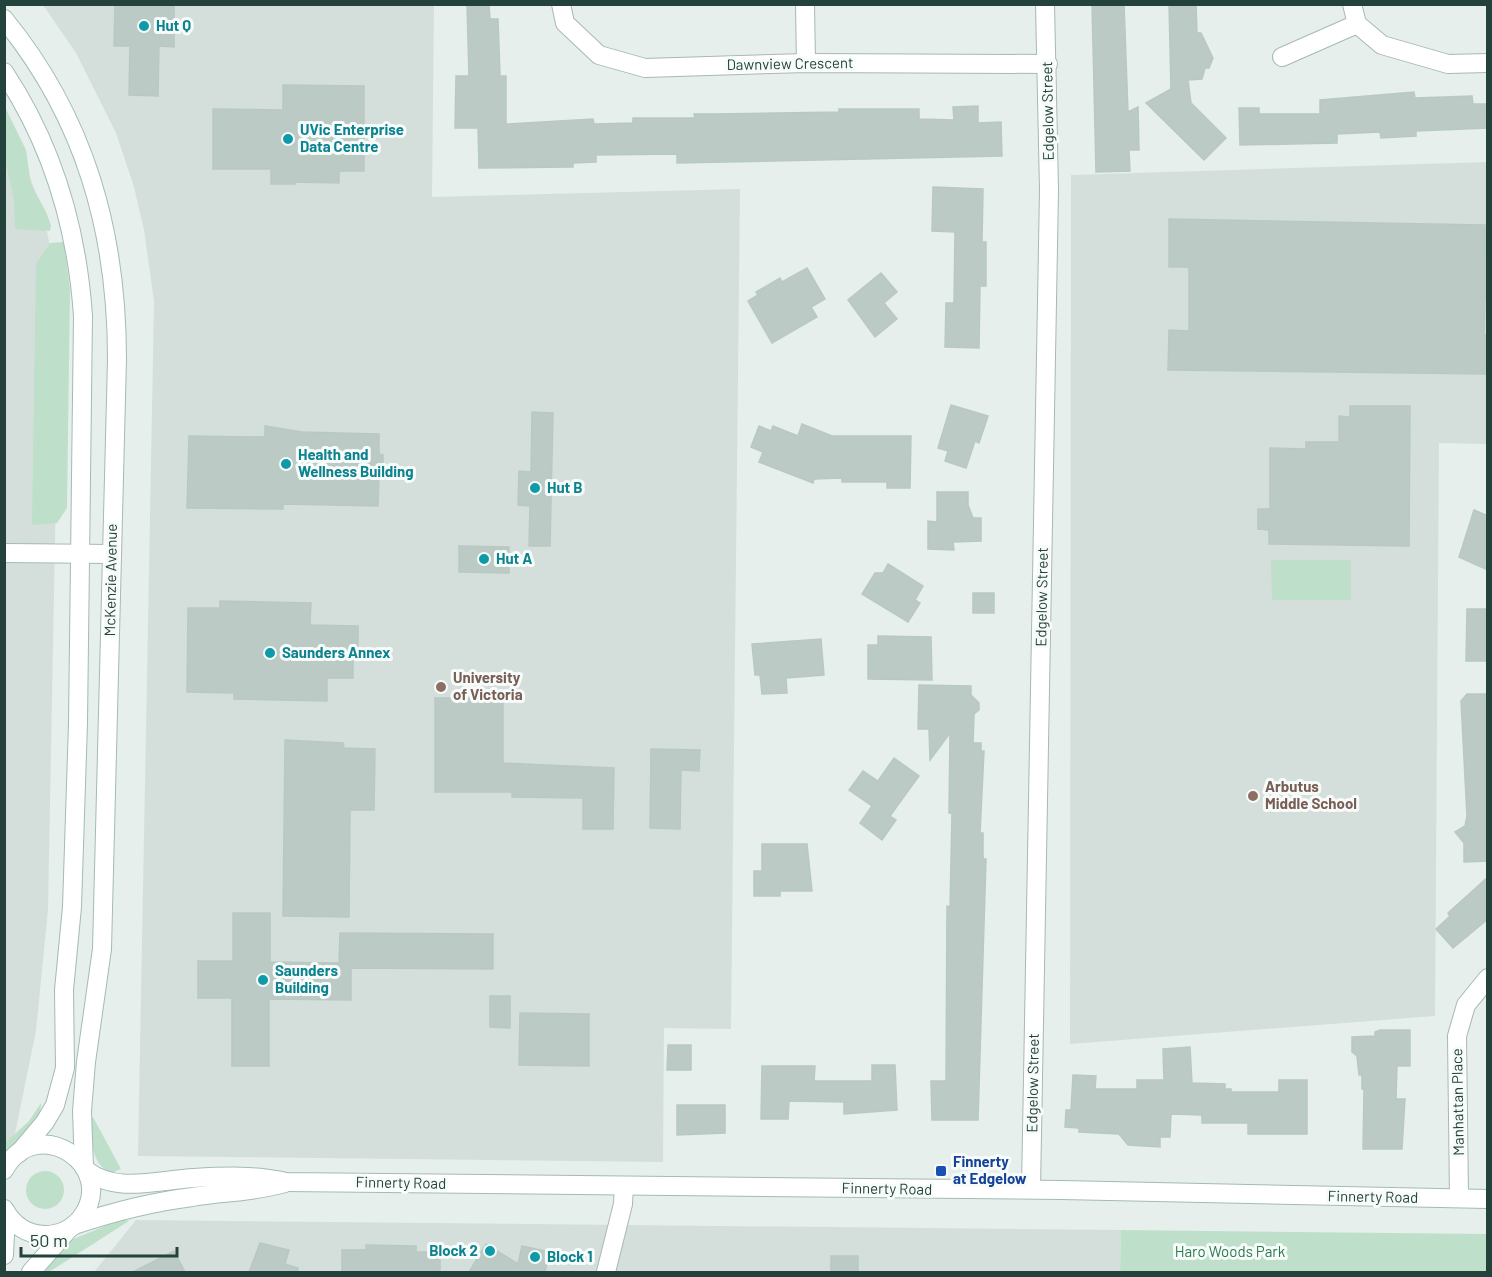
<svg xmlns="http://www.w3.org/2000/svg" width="1492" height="1277" viewBox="0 0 1492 1277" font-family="Barlow,sans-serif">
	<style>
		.built { fill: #d4dfdb }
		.green { fill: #bee0ca }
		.building { fill: #bbcac5; stroke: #b8c9c3; stroke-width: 1.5 }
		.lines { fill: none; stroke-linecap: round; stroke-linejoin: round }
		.street-casing { stroke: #a8b8b3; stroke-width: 20 }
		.secondary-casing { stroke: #a3bbb4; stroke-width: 20 }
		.street { stroke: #fff; stroke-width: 18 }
		.secondary { stroke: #fff; stroke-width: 18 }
		.culture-dot { fill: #0f9aa8; stroke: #f7fbf9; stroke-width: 2 }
		.education-dot { fill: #8d6e63; stroke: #f7fbf9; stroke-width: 2 }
		.transit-dot { fill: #1a4fb4; stroke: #f7fbf9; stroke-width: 2 }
		.labels { text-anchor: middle; stroke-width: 6; stroke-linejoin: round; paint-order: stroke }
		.culture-label { font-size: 15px; font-weight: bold; fill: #0d838f; stroke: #f7fbf9; text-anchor: start }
		.street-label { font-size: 15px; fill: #23423c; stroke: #f7fbf9 }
		.education-label { font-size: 15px; font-weight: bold; fill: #785e54; stroke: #f7fbf9; text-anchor: start }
		.transit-label { font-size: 15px; font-weight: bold; fill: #164399; stroke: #f7fbf9; text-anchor: start }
		.park-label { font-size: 15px; fill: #2c7b50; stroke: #f7fbf9 }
	</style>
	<rect width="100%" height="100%" fill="#e6efeb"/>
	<g class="built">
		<path d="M43,5H434L432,197L740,189L731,1029L664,1028L663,1162L138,1156L154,301L144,230L134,187L116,133L76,53Z"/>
		<path d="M5,122L33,185L46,227L53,261L59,330L48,910L36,1031L5,1182Z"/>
		<path d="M1487,162V444L1439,443L1435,1016L1070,1044L1071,175Z"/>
		<path d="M136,1220L1121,1230L1120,1272H94Z"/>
	</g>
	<g class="green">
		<path d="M4,105L26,150L31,184L46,212L51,225L50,231L15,229L14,201L5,159Z"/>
		<path d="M64,242L70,289L67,508L57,523L32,525L36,264L50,243Z"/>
		<path d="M1271,560H1351V600H1272Z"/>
		<path d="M41,1103C42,1121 19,1142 5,1150L4,1144L29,1121Z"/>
		<path d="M93,1117L121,1169L111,1173C91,1164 92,1141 90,1122Z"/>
		<circle cx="45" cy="1190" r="19"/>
		<path d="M122,1219L129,1221L49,1272L42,1271L71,1240Z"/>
		<path d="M1121,1230L1487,1234V1272H1120Z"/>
	</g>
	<g class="building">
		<path d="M467,4H489L490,19H498L500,76H506V124L593,119L594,124L633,123V118H695L694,114H714L839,112V109H919V119L954,120L953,107L978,106V123L1001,122L1002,156L677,163V154L596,155V162L573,163V167L479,168L478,128H455L456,76H469Z"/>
		<path d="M1092,4H1124L1128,112L1138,107L1139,150H1129L1130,171L1096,172Z"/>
		<path d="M1169,4H1196L1197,33H1201L1213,58L1209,68H1205L1202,79L1188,80L1191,103L1226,138L1204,160L1146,103L1171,89Z"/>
		<path d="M115,5L174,6V47L159,46L158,96L129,95L130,46H114Z"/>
		<path d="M283,85L364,86V171H339V183L295,182V184H271V169H213V109L283,110Z"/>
		<path d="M1414,92L1415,98L1472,96L1473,104H1488V128L1416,131V136L1381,138L1380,132L1337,134V143L1240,145L1239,108H1259V114H1320V100Z"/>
		<path d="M933,187L983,189L982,242H986V286H980L979,348L945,347L946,303H954L955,232L932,231Z"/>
		<path d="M1169,219L1485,225L1488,298H1485L1484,335H1488V374L1168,370L1169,330L1189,331V267H1169Z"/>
		<path d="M807,268L825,299L811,307L817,317L772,343L748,301L758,295L756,292L780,278L782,282Z"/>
		<path d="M881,273L897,292L884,303L897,319L875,337L848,300Z"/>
		<path d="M951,405L988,416L979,443L975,441L966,468L945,461L948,451L938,448Z"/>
		<path d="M1350,406H1410L1409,546L1269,544V530L1258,529V509H1270V448L1306,449V442H1339V416L1350,417Z"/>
		<path d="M532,412L553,413L550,546H529L530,506L518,505L519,471L531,472Z"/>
		<path d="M802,424L832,436H911L910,488H887V482H842V478L814,479L813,483L759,462L763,452L751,447L759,426L771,431L773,426L798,436Z"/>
		<path d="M265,426L302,432L379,434V454L383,455V473H379L378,506L283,504V509L187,508L189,436L265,437Z"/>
		<path d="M937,492H968V505L973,518H981V541L953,542L954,550L928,549V521L937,522Z"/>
		<path d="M1474,510L1488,516V570L1459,557Z"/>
		<path d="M459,546L509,547V573L459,572Z"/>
		<path d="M888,564L923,586L915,600L920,603L908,622L862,594L875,573H883Z"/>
		<rect x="973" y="593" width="21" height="20"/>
		<path d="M220,601L311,603L310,625L358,626V648H353V678H327V701L234,699V693L187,692L188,608H220Z"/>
		<path d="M1467,609H1488V661H1466Z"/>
		<path d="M878,636L931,637L932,680L868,679V645H878Z"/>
		<path d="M821,639L824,675L786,678L787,693L762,694L760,675H755L752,644Z"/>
		<path d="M919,685L971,686V695L979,703V710L974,714L973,743H981V751H984L980,833H983V859H986L978,1120H932L931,1081H946L947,906L950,907L952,813H949L950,733L930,760L929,729H918Z"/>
		<path d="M1467,694H1488V861L1464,862V843L1455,832L1465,826L1467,816L1461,701Z"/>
		<path d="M435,698H503V763L614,768L613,829H583V798L512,797V792H435Z"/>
		<path d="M285,740L343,743L344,748L375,749L374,810H350L349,917L283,916Z"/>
		<path d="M651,749L700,750L699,771L681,770L680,829L650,828Z"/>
		<path d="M894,758L919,776L890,816L896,820L882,840L860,823L872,806L849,790L863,771L878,781Z"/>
		<path d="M762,844H807L812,891H780V896H754V871H762Z"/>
		<path d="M1488,877V919L1453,948L1436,929L1450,916L1448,913Z"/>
		<path d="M233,913H270V962L339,963L340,933L493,934V969L351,968V1000L269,999V1066H232V998H198V961H233Z"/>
		<path d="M490,996H510V1028L490,1027Z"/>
		<path d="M520,1013L589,1014V1066L519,1065Z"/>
		<path d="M1380,1030H1410V1066H1397L1396,1099H1405L1402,1149H1363L1364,1089H1362V1075H1359L1357,1056L1352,1052V1037L1375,1036V1032Z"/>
		<path d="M668,1045H691V1070H667Z"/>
		<path d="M1190,1047L1192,1083L1225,1084V1089H1231V1092H1279V1080H1307V1134H1248V1123H1202V1115L1171,1114L1170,1137H1160V1147L1128,1145L1119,1134L1079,1132V1128L1065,1127L1066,1110H1071L1073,1075L1096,1076L1095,1089H1137V1080H1164L1163,1049Z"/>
		<path d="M872,1065H895L897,1110L844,1114V1102L789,1101L788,1119H761L762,1066H815L814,1081H872Z"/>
		<path d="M677,1105H725V1133L677,1135Z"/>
		<path d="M260,1243L289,1250L285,1264L298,1268V1272H249Z"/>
		<path d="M486,1244L518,1264L522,1246L550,1252L545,1272H469Z"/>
		<path d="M366,1245L416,1246V1252H440V1272H342V1250H366Z"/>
		<path d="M174,1251L185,1272H133Z"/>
		<rect x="831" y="1256" width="27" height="16"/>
	</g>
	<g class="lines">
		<defs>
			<g id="street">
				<path d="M561,4L565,23L599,55L645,68L806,63L1048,64"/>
				<path d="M805,4L806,63"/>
				<path d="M1352,4L1357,24L1382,45L1448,64L1488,63"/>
				<path d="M1282,57L1357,24"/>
				<path d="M1031,1189L1049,190L1045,4"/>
				<path d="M1459,1198L1457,1036L1466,1005L1488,978"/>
				<path d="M606,1272L623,1204L624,1186"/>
			</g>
			<g id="secondary">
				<path d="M4,19C85,118 117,232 117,359L102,949L86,1062L82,1111L84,1167"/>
				<path d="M4,72C53,146 77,228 83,316L78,723L72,907L64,990L65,1068L55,1105L45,1122L19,1153"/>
				<path d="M4,553L112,554"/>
				<path d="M4,1170C36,1111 120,1166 81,1218C72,1229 59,1235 45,1235C27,1235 13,1225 4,1209"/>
				<path d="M86,1170C116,1194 158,1180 194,1178C225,1176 256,1175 286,1182L1062,1190L1488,1199"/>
				<path d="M74,1225C113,1212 152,1202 192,1197C223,1192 254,1192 285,1183"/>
				<path d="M4,1255L6,1212"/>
				<path d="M31,1272L67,1231"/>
			</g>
		</defs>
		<use href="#street" class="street-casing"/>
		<use href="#secondary" class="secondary-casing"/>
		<use href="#street" class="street"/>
		<use href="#secondary" class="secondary"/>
	</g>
	<g class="culture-dot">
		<circle cx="144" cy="26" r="6"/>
		<circle cx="288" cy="139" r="6"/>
		<circle cx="286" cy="464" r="6"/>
		<circle cx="535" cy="488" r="6"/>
		<circle cx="484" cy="559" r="6"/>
		<circle cx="270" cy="653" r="6"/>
		<circle cx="263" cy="980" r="6"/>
		<circle cx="490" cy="1251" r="6"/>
		<circle cx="535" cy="1257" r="6"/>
	</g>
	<g class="education-dot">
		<circle cx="441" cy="687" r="6"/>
		<circle cx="1253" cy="796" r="6"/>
	</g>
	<rect class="transit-dot" x="935" y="1165" width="12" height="12" rx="3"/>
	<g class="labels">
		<g class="culture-label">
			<text x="156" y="31">Hut Q</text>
			<text x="300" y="135">UVic Enterprise<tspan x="300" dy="17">Data Centre</tspan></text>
			<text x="298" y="460">Health and<tspan x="298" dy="17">Wellness Building</tspan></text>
			<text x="547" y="493">Hut B</text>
			<text x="496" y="564">Hut A</text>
			<text x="282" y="658">Saunders Annex</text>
			<text x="275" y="976">Saunders<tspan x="275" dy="17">Building</tspan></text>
			<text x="478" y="1256" text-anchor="end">Block 2</text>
			<text x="547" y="1262">Block 1</text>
		</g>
		<g class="street-label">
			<text transform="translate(790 64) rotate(-1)" y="5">Dawnview Crescent</text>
			<text transform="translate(1048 111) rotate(-91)" y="5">Edgelow Street</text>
			<text transform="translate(111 580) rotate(-89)" y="5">McKenzie Avenue</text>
			<text transform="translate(1042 597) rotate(-89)" y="5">Edgelow Street</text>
			<text transform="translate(1033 1083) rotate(-89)" y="5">Edgelow Street</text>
			<text transform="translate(1458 1102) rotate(-91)" y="5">Manhattan Place</text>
			<text transform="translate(401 1183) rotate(1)" y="5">Finnerty Road</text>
			<text transform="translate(887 1189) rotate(1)" y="5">Finnerty Road</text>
			<text transform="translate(1373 1197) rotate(1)" y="5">Finnerty Road</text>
		</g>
		<g class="education-label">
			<text x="453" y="683">University<tspan x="453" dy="17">of Victoria</tspan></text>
			<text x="1265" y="792">Arbutus<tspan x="1265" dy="17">Middle School</tspan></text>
		</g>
		<g class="transit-label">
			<text x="953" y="1167">Finnerty<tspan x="953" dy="17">at Edgelow</tspan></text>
		</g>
		<g class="park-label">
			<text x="1230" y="1257">Haro Woods Park</text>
		</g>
	</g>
	<rect width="1492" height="1277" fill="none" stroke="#23423c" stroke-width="12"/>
	<path d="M21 1247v9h156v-9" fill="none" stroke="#23423c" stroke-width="3"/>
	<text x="30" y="1247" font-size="18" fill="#23423c" stroke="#f7fbf9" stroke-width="4.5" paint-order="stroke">50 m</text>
</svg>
